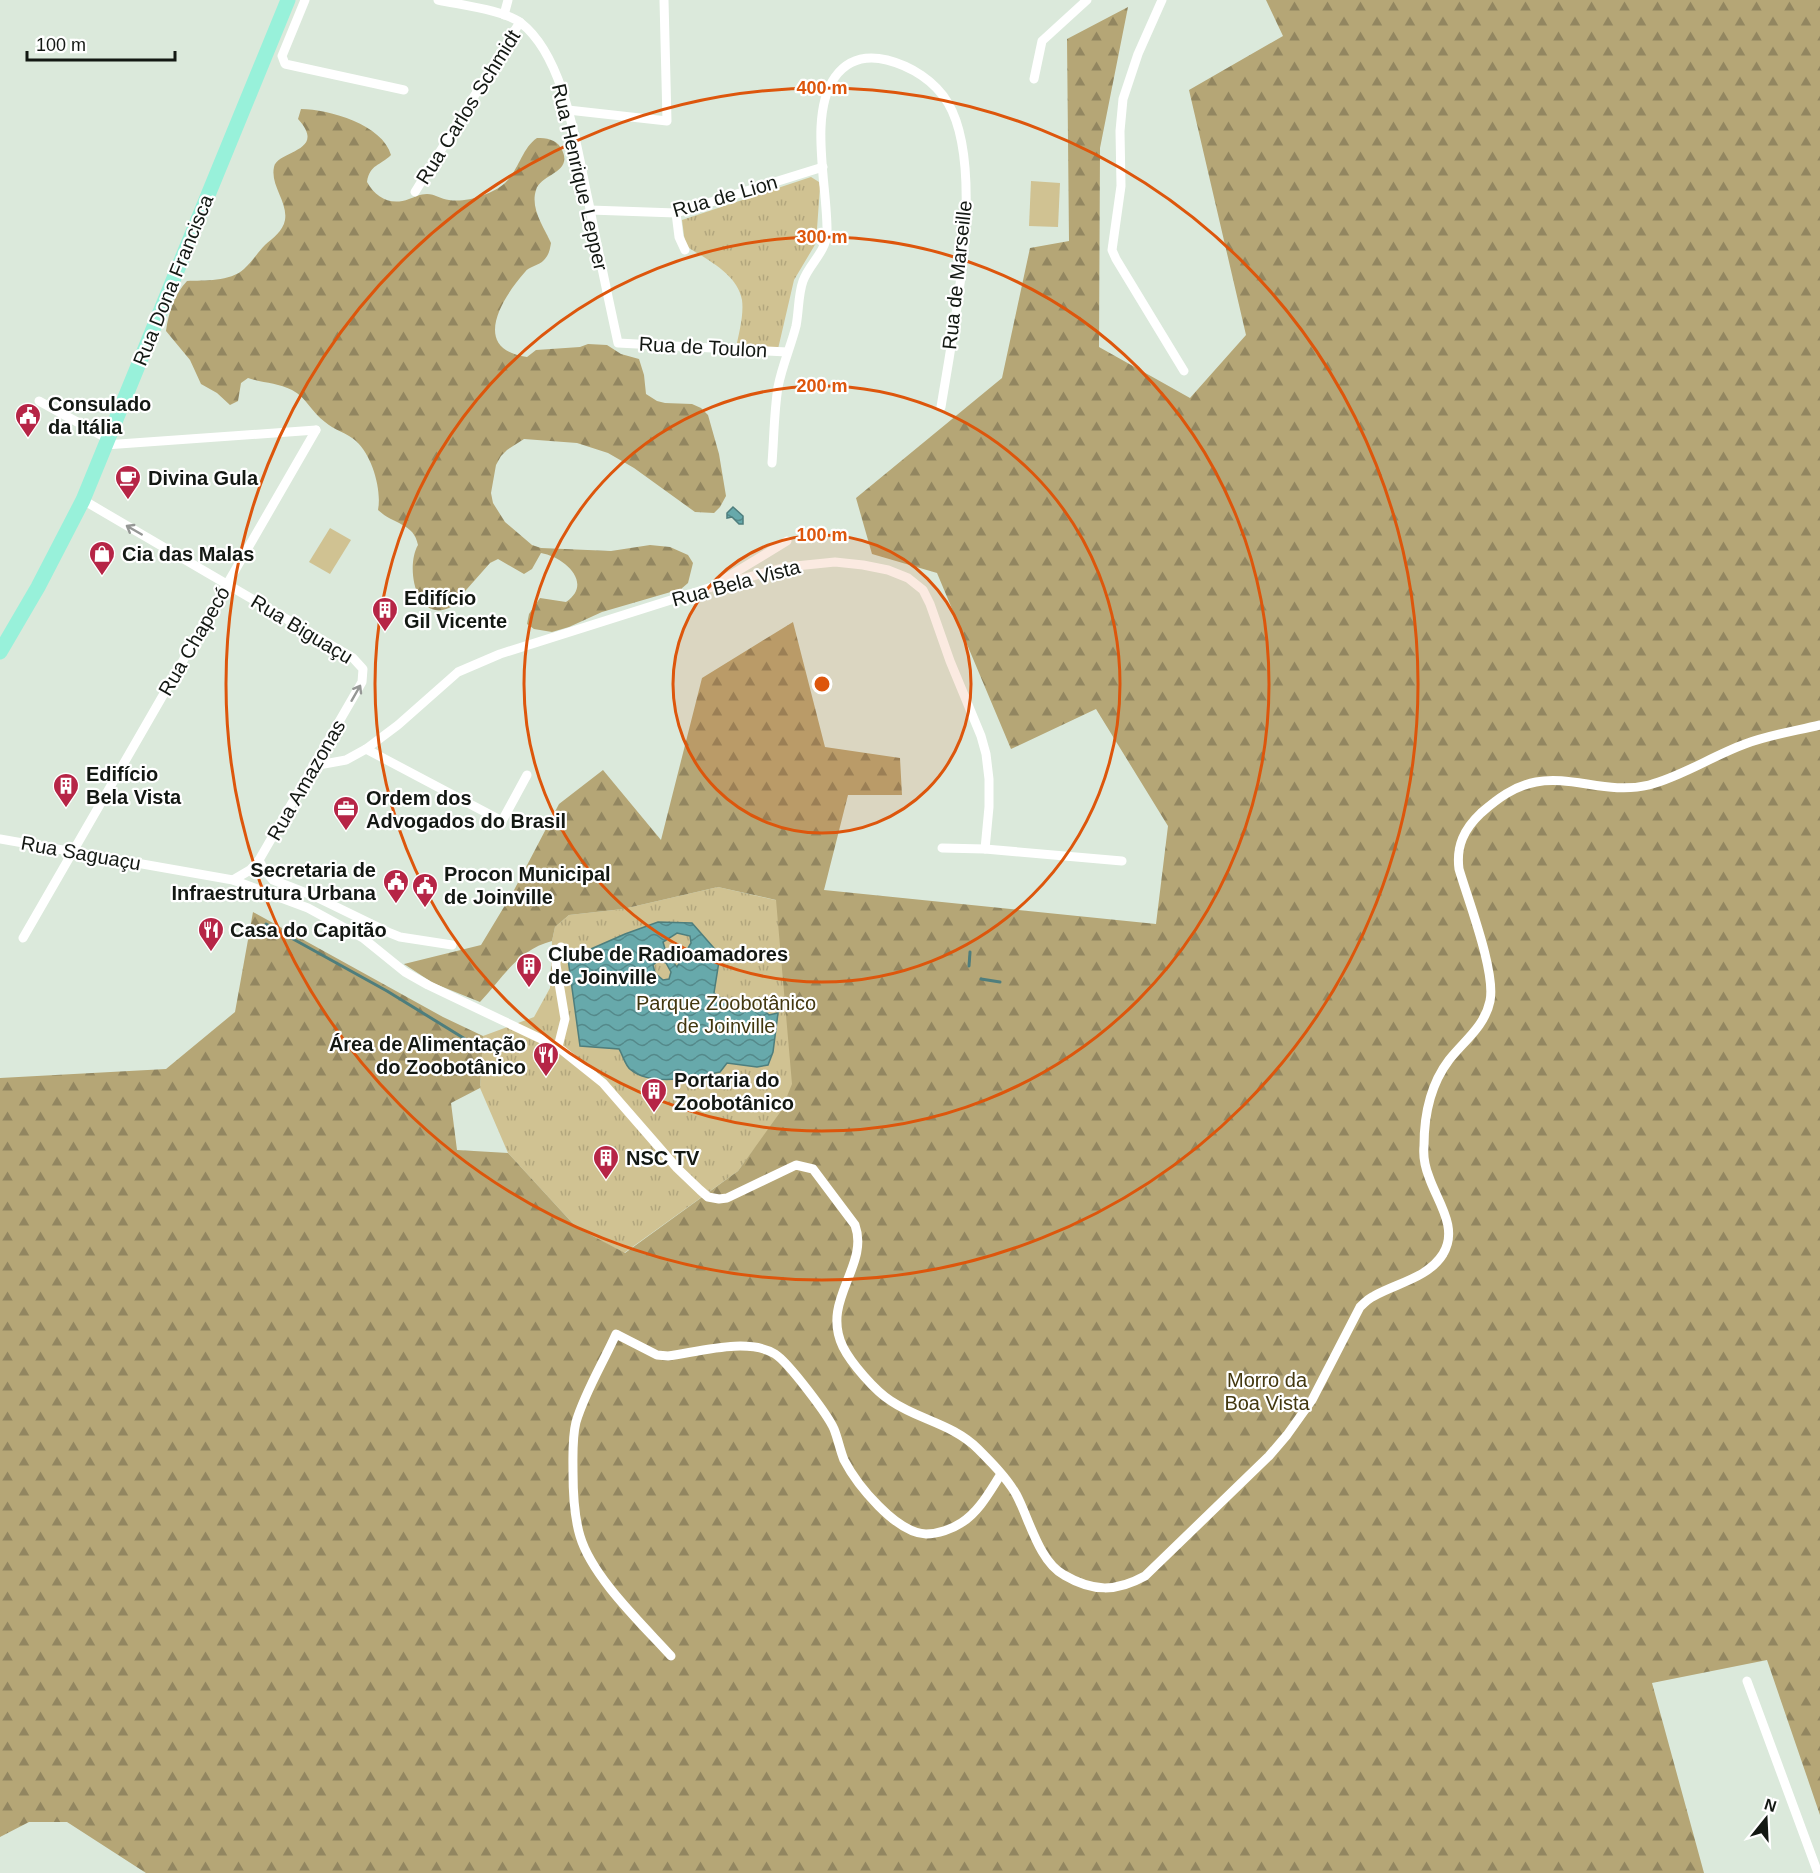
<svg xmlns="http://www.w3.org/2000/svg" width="1820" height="1873" viewBox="0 0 1820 1873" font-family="Helvetica,sans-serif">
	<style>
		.grass { fill: url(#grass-tufts) }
		.forest { fill: url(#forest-firs) }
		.pitch { fill: #d0c292 }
		.water { fill: url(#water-waves); stroke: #4e7e7d; stroke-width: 1.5; fill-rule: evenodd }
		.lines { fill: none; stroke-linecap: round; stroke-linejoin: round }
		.stream { stroke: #4e7e7d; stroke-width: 3 }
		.street { stroke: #fff; stroke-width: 9 }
		.primary { stroke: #98f1da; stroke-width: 15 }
		.oneway { stroke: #959795 }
		.ring { fill: none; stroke: #dd560c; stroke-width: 3 }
		.labels { text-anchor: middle; stroke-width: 4.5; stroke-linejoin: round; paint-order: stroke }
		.street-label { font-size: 20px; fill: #131813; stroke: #fff }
		.poi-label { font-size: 20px; font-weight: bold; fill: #131813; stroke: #fff; text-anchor: start }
		.park-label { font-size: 20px; fill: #42370f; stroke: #fff }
		.centre { fill: #dd560c; stroke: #fff; stroke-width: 3 }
		.ring-label { font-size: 18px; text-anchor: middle; font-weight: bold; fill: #dd560c; stroke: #fff; stroke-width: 4.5; stroke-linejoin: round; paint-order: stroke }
	</style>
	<defs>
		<pattern id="grass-tufts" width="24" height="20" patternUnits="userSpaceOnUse" patternTransform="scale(1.5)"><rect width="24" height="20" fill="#d0c292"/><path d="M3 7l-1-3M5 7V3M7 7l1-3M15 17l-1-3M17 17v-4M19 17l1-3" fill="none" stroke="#b2a67d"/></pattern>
		<pattern id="forest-firs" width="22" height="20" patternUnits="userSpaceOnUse" patternTransform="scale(1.5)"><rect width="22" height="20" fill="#b5a676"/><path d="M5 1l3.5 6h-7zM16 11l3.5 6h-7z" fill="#928660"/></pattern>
		<pattern id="water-waves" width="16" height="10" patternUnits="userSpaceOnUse" patternTransform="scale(1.5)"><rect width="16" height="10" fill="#67a9ab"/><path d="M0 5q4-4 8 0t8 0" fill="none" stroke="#54898a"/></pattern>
	</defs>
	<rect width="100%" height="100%" fill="#dbe9db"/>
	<g class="grass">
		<path d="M811,177L819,182L820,187L816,243L794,280L778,349L736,348C739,333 744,315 742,300C738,275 708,260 689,248L685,243L682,220Z"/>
		<path d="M718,887L991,949L755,1148L738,1171L624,1253L576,1227L508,1153L480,1088L483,1036L534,1017L550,988L552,941L555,927L569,915L623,909Z"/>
	</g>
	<g class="forest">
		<path d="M1266,0H1820V1815L1767,1660L1652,1683L1704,1873H146L67,1822H29L0,1837V1078L166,1069L235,1012L253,912L443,1017L483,1036L480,1088L451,1103L457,1150L508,1153L576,1227L625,1253L738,1171L781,1111L792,1084L776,900L718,887L623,909L569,915L555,927L552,941C517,950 503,978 480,1002L433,983L404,964L481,945L513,892L559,804L603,770L661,840L702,678L793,622L825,747L900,758L902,795H848L824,890L1156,924L1168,826L1096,709L1011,749L937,573L872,554L856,498L1002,378L1030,248L1069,241L1067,39L1128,7L1100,148L1099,347L1190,398L1246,335L1189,90L1283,36Z"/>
		<path d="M301,109C329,109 383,125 391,155C380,166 370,164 367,182C376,198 391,206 409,199C415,197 420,194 427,194C435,194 441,199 449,200C466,203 493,194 505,183C519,170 522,148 537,138C546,138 556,139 561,148C575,173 541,173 536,190C530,209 544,227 551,243C550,249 549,255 544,260C539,266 529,266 525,272C502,298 470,349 527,357L536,350L580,347L588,344L607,345L621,354L639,359L644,375L646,394L657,401L665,403L692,404L701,408L708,415L719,454L726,496L720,507L714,513L695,512L634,468L608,453L577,443L524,439L507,450L501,456L496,465L491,493L493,503L505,522L532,545L541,548L611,551L650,545L670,547L688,555L693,563L688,583L681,589L602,612L569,627L552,632L534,629L527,624L529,614L540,598L566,602C594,583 564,557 541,553L532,569L524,574L498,559L490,563L451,607C416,625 405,567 418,545C414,523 394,525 378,510C382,490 372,455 356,441C347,433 334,430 325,422C312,413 307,398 292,390C278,383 263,383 248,378L241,383L238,401L230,405L217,393L201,384L190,360L166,331C168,314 175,293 187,281C204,280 230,282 244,269C252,262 258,252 265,245C273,238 283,231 285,220C288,202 270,185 274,167C278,150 328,152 298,119Z"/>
	</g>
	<g class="pitch">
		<path d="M1031,181L1060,183L1058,227L1029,226Z"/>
		<path d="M330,528L351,540L330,574L309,562Z"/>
	</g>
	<g class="water">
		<path d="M733,507L743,516V524H739L732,517L727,518V513Z"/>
		<path d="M658,922L692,923L720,955L714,993L733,1007L750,1008L757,1011L761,1007L769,1015L778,1013L773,1052L768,1065L757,1067L727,1063L720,1072C696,1077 652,1087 631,1070C625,1066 623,1055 619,1049L580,1046L568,959L625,934ZM677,933L690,936L691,943L677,967L673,962L674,957L666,952L663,942ZM659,960L666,963L671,972L669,979L663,980L655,973L653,965Z"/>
	</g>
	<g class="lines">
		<g class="stream">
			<path d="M266,924L387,991L470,1042"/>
			<path d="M969,966L970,952"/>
			<path d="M981,979L1000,982"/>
		</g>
		<g class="street">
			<path d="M305,0L282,56L285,64L404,90"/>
			<path d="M438,0C460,5 504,10 521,23C566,58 577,152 589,204C598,250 608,297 618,343L787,352"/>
			<path d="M1162,0L1138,54L1123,99L1120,131L1121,186L1112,250L1116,259L1184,371"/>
			<path d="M504,15L508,0"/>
			<path d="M1034,79L1042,41L1087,0"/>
			<path d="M568,110L667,121L664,0"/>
			<path d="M415,192L520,22"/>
			<path d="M590,210L676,213L823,167"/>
			<path d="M676,213L679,237L685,250"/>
			<path d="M39,401L108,439"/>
			<path d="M105,445L316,430"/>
			<path d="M772,463C774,438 774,412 778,387C782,366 791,346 796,326C799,311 798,295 803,281C809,264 826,252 827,233C828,188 808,115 835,77C848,59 866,55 887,60C911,66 935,81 948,103C987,169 953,332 941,407"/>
			<path d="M83,500L353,658L363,669L362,682L259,860L250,870L233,880"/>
			<path d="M721,581L787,541"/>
			<path d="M366,749L502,821L527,775"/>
			<path d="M313,766L346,760L366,749L398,725L458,672L500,654L712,587L786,567L835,562L863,565L888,570L908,578L923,590L930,604L950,661L981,736L986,754L989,779V807L985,849"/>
			<path d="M0,839L233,880L308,908L363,938L405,972L428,985L558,1047L603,1083L677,1168L700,1190L708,1197L719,1199L727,1198L796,1165L813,1169L855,1225C870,1266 820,1300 843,1347C851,1363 875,1391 891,1401C919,1420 953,1424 978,1449C991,1462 1006,1477 1016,1494C1029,1518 1039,1562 1064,1575C1093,1592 1116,1592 1145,1576L1269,1456L1287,1435L1312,1400L1360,1307C1364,1303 1369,1298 1374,1296C1397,1283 1428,1278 1443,1254C1459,1228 1437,1201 1429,1177C1425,1167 1423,1156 1424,1146C1424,1115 1430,1085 1449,1060C1464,1041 1485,1026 1490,1001C1496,972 1468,900 1459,869C1456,846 1464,829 1481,813C1497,799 1514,786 1536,782C1572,775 1608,795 1649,785C1683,776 1712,756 1745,744C1769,735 1795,731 1820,725"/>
			<path d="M942,848L985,849L1122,861"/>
			<path d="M259,860L263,868L273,880L314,896L390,933L400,937L452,945"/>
			<path d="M23,938L316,430"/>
			<path d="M558,1047L565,1019L556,965V959L561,947"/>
			<path d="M671,1656C642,1624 592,1577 580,1536C574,1516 573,1493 573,1472C573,1456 572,1438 576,1422C585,1392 603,1363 616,1334L657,1355L668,1356C698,1352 748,1337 775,1354C788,1362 828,1415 834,1429C838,1439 840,1450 844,1460C857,1485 896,1533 926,1534C938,1534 952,1529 961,1523C979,1512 990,1491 1001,1474"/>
			<path d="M1747,1681L1818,1873"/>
		</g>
		<path class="primary" d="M0,652L38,587L83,500L288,0"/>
	</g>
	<defs><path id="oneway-shaft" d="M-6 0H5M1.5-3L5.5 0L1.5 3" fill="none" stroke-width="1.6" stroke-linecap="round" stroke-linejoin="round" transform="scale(1.5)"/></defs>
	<g class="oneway">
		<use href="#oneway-shaft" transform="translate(134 530) rotate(-150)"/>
		<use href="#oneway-shaft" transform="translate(356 693) rotate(-60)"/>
	</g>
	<circle cx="822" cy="684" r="149" fill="#dd560c" fill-opacity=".12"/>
	<g class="ring">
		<circle cx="822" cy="684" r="149"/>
		<circle cx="822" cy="684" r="298"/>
		<circle cx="822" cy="684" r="447"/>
		<circle cx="822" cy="684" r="596"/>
	</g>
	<defs>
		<symbol id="civic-pin" viewBox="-11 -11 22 30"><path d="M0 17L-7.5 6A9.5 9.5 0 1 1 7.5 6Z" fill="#b62546" stroke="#fff"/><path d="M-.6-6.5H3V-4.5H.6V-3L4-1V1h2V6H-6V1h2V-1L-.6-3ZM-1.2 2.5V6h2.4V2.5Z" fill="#fff"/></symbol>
		<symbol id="cafe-pin" viewBox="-11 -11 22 30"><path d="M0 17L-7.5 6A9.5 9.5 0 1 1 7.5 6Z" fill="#b62546" stroke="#fff"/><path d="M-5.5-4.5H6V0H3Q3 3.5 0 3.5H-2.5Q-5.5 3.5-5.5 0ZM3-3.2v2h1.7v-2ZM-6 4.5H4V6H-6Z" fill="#fff"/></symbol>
		<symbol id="shop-pin" viewBox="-11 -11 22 30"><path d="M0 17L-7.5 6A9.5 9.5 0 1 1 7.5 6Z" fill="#b62546" stroke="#fff"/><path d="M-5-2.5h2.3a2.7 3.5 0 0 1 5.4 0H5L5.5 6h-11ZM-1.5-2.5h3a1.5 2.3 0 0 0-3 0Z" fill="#fff"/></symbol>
		<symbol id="building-pin" viewBox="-11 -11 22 30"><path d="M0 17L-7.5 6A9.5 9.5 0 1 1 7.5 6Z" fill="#b62546" stroke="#fff"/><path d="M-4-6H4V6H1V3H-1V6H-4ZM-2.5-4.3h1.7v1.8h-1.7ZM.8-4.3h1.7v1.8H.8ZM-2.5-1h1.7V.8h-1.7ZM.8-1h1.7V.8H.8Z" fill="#fff"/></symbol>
		<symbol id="office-pin" viewBox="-11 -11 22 30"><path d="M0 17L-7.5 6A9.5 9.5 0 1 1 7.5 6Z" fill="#b62546" stroke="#fff"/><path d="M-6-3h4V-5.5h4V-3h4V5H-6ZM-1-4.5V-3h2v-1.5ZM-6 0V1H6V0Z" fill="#fff"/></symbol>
		<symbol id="restaurant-pin" viewBox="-11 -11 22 30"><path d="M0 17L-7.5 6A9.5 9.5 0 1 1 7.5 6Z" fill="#b62546" stroke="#fff"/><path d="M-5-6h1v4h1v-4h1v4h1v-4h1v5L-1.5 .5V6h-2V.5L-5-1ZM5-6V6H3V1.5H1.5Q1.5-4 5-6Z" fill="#fff"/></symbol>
	</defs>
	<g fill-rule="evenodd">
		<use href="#civic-pin" x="13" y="401" width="30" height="40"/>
		<use href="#cafe-pin" x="113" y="463" width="30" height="40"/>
		<use href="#shop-pin" x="87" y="539" width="30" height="40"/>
		<use href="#building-pin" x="370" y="595" width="30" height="40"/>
		<use href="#building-pin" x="51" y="771" width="30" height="40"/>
		<use href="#office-pin" x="331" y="794" width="30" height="40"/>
		<use href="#civic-pin" x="381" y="867" width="30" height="40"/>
		<use href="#civic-pin" x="410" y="871" width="30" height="40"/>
		<use href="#restaurant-pin" x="196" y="915" width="30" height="40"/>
		<use href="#building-pin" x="514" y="951" width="30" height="40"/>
		<use href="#restaurant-pin" x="531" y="1040" width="30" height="40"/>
		<use href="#building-pin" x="639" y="1076" width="30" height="40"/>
		<use href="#building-pin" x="591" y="1143" width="30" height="40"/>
	</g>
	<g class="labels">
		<g class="street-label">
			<text transform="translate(468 107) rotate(-58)" y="7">Rua Carlos Schmidt</text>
			<text transform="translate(580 177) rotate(77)" y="7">Rua Henrique Lepper</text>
			<text transform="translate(725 196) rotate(-16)" y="7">Rua de Lion</text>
			<text transform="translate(957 275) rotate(-84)" y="7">Rua de Marseille</text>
			<text transform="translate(173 280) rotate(-68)" y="7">Rua Dona Francisca</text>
			<text transform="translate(703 347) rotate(3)" y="7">Rua de Toulon</text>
			<text transform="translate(736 583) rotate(-15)" y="7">Rua Bela Vista</text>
			<text transform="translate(302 629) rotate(31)" y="7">Rua Biguaçu</text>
			<text transform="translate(194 641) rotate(-60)" y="7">Rua Chapecó</text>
			<text transform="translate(306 780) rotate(-60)" y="7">Rua Amazonas</text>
			<text transform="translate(81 853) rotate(10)" y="7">Rua Saguaçu</text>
		</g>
		<g class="poi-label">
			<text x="48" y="411">Consulado<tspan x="48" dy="23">da Itália</tspan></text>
			<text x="148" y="485">Divina Gula</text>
			<text x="122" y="561">Cia das Malas</text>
			<text x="404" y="605">Edifício<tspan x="404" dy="23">Gil Vicente</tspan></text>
			<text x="86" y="781">Edifício<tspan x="86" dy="23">Bela Vista</tspan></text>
			<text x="366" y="805">Ordem dos<tspan x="366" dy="23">Advogados do Brasil</tspan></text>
			<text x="376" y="877" text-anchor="end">Secretaria de<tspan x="376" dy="23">Infraestrutura Urbana</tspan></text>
			<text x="444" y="881">Procon Municipal<tspan x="444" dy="23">de Joinville</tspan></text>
			<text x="230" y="937">Casa do Capitão</text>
			<text x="548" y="961">Clube de Radioamadores<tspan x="548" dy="23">de Joinville</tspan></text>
			<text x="526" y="1051" text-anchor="end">Área de Alimentação<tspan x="526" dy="23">do Zoobotânico</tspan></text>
			<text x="674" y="1087">Portaria do<tspan x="674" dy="23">Zoobotânico</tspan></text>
			<text x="626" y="1165">NSC TV</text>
		</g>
		<g class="park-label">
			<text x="726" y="1010">Parque Zoobotânico<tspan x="726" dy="23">de Joinville</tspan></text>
			<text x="1267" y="1387">Morro da<tspan x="1267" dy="23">Boa Vista</tspan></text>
		</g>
	</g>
	<circle cx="822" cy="684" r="9" class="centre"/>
	<g class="ring-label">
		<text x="822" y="94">400 m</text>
		<text x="822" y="243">300 m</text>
		<text x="822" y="392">200 m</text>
		<text x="822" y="541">100 m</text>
	</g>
	<g transform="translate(1766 1819) rotate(18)" stroke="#ffffff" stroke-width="4.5" paint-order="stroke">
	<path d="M0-4.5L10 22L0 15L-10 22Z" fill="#131813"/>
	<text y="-9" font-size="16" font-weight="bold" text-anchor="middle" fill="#131813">N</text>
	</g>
	<path d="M27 51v9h148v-9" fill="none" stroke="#131813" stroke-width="3"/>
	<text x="36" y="51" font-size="18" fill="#131813" stroke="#ffffff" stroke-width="4.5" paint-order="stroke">100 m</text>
</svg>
